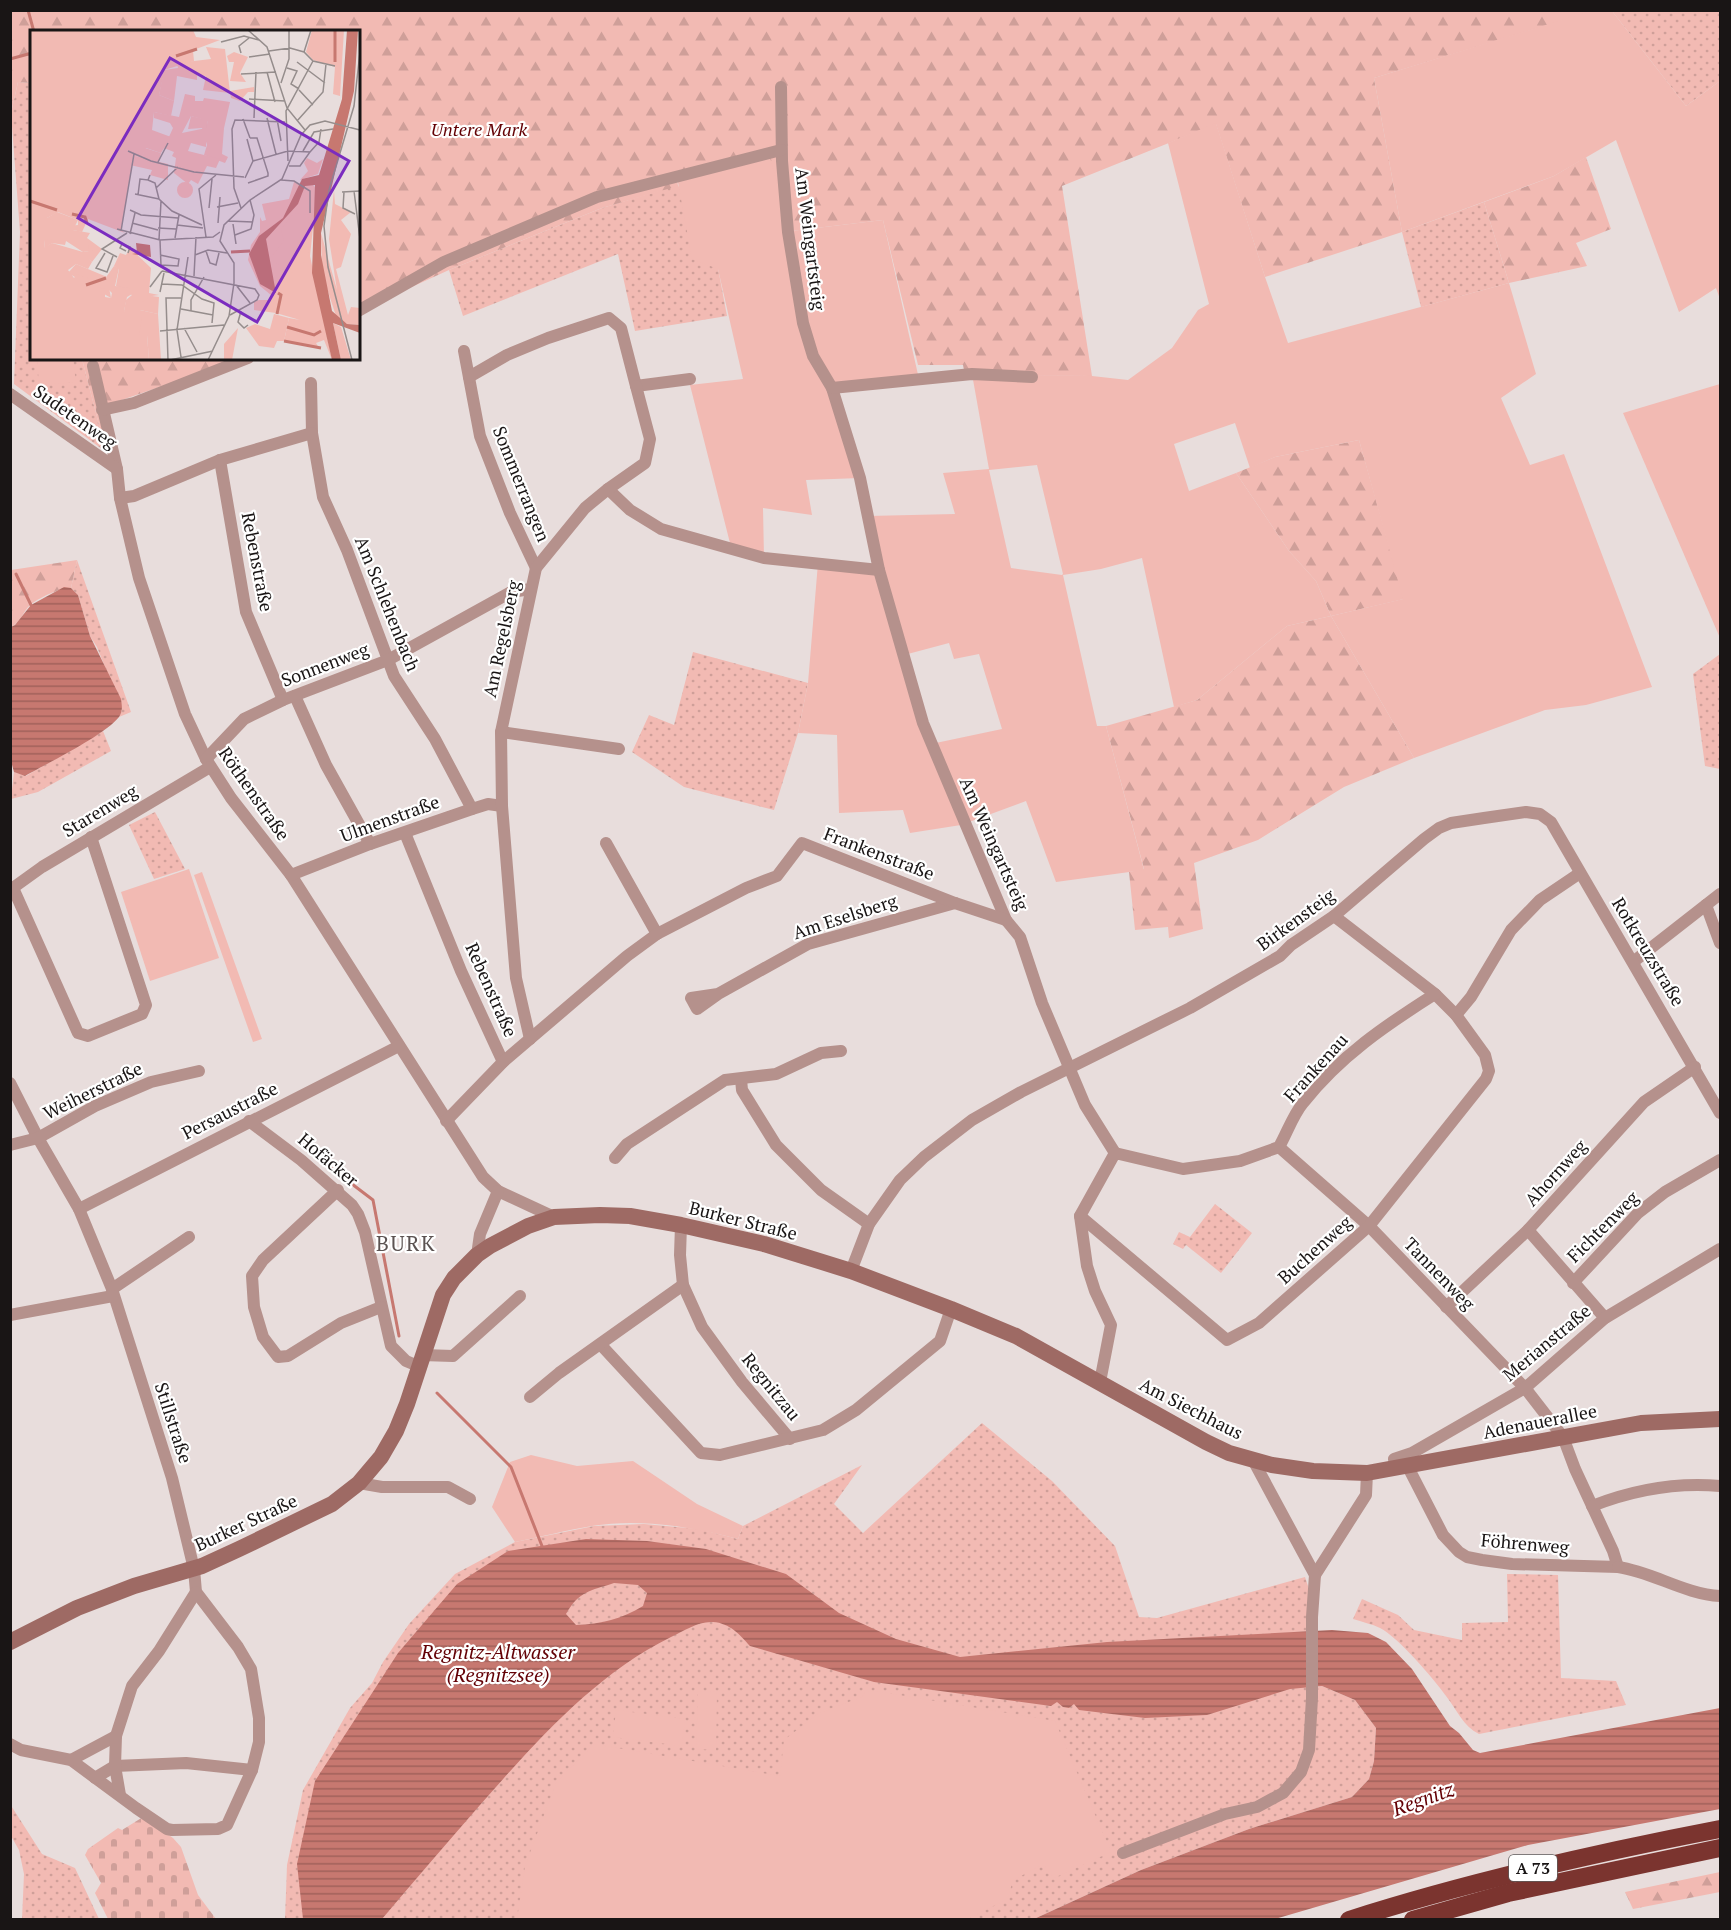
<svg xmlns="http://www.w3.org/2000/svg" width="1731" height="1930" viewBox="0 0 1731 1930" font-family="'PT Serif',serif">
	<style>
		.grass { fill: url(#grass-dots) }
		.forest { fill: url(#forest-firs) }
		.cemetery { fill: url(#cemetery-stones) }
		.garden { fill: #f2bab3; fill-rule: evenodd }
		.water { fill: url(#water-rules); fill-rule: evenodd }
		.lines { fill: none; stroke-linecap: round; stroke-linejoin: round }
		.stream { stroke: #c77870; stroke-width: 3 }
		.minor { stroke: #b5918c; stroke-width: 12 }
		.secondary { stroke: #9e6a64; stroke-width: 16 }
		.motorway { stroke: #7b342f; stroke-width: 18 }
		.labels { text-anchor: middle; stroke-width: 4.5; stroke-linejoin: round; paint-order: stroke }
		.shield { fill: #fff; stroke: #5e5b5b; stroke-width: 1.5 }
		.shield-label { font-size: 16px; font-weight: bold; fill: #191515 }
		.park-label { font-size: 18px; font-style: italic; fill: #630004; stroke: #fff }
		.street-label { font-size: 18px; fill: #191515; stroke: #fff }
		.water-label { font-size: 20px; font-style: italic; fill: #630005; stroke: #fff }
		.quarter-label { font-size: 21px; letter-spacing: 1.5px; fill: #5c5352; stroke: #fff }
		.inset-river { fill: none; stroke: #c77870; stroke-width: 3 }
		.inset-road { fill: none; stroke: #958d8c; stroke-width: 1.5 }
		.view { fill: #7b2cbf; fill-opacity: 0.15; stroke: #7b2cbf; stroke-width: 3 }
		.inset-edge { fill: none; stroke: #191515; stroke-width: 3 }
	</style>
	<defs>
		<pattern id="grass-dots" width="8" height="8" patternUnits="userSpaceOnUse" patternTransform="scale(1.5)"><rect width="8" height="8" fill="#f2bab3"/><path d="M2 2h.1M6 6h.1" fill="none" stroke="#cf9f99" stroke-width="1.8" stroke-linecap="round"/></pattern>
		<pattern id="forest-firs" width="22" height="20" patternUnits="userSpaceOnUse" patternTransform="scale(1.5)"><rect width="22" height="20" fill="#f2bab3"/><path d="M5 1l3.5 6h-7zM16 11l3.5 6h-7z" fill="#cf9f99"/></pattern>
		<pattern id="cemetery-stones" width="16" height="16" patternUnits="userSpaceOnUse" patternTransform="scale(1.5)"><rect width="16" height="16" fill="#f2bab3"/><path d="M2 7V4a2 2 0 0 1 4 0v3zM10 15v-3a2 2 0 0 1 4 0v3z" fill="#cf9f99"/></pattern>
		<pattern id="water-rules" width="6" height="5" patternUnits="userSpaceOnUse" patternTransform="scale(1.5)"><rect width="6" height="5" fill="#c77870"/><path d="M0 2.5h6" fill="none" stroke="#a1615b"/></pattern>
	</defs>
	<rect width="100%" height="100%" fill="#e8dddc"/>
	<g class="grass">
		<path d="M1612,11H1720V81L1686,106Z"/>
		<path d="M18,82L31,83L32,358L82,359L106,452L14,384L20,232L11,113Z"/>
		<path d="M678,185L718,268L727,316L635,331L618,254L463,316L449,270L602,208Z"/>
		<path d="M1484,202L1509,283L1421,307L1402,232Z"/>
		<path d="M77,560L131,712L119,717L122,710L97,647L90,636L78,595L71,588Z"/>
		<path d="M693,652L808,683L798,733L774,810L684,787L632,752L649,715L674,725Z"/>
		<path d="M1720,654V769L1705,766L1693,674Z"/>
		<path d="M103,731L111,751L38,792L11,799L14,772L26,776Z"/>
		<path d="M155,812L185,869L154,879L129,825Z"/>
		<path d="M1215,1204L1252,1233L1221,1273L1186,1245L1183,1249L1173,1244L1179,1232L1190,1237Z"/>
		<path d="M982,1423L1052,1481L1115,1546L1139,1617L1157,1618L1305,1577L1308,1586V1631L1316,1687L1322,1686L1355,1700L1376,1728L1374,1761L1369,1779L1352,1797L1249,1829L1141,1870L1034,1919L285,1920L287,1865L303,1790L350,1708L372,1683L383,1662L409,1624L455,1574L515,1542L594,1526L644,1524L699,1529L738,1539L743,1526L862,1465L834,1504L863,1533Z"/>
		<path d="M1507,1574L1558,1575L1561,1678L1616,1681L1626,1705L1479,1734C1463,1726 1457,1710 1446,1696C1434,1679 1398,1637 1380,1628C1372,1624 1362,1622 1353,1619L1362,1599L1398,1615L1414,1630L1462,1640V1623L1508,1622Z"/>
		<path d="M10,1804L42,1854L75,1868L99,1919H22L24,1874L19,1850L11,1836Z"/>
	</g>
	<g class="forest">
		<path d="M11,11H1594L1374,78L1402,232L1265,277L1216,124L1062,186L1092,376L965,375L963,365H918L883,220L791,231L677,178L678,186L602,208L449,270L359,311L358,32H32L31,83L18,82L11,113Z"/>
		<path d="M1586,157L1611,229L1576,243L1587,266L1509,283L1484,202L1554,176Z"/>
		<path d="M82,359H241L110,404L106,452Z"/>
		<path d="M1359,440L1404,599L1331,616L1414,758L1344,787L1258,840L1194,863L1203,929L1169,938L1168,927L1135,930L1129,872L1144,869L1106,726L1197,700L1287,626L1331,616L1316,581L1289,551L1236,473L1275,457Z"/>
		<path d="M77,560L71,588C62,587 38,598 30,605C23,612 20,623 11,627V570Z"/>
		<path d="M1720,1872V1892L1633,1909L1625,1892Z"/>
	</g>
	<path class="cemetery" d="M143,1817L173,1838L181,1847L198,1895L216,1919H108L95,1893L101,1883L85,1855L88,1849L118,1828L122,1830Z"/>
	<g class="garden">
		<path d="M1594,10L1612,11L1686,106L1720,81V299L1716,288L1679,312L1616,140L1554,176L1402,232L1374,78Z"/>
		<path d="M1216,123L1265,277L1288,343L1509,283L1536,374L1501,398L1530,465L1564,454L1652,687L1586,705L1545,710L1414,758L1331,616L1287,626L1197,700L1174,707L1142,558L1101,569L1063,575L1097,726H1106L1144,870L1056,882L1026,801L961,825L910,833L903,810L839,813L837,735L798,733L808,683L818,563L879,570L868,516L955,514L943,473L989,469L972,374L1092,376L1128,380L1172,348L1198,310L1209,304L1168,143ZM1235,423L1250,468L1275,457L1359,440L1403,599L1331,616L1316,581L1289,551L1236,473L1189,491L1174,444ZM1037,465L1063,574L1062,575L1011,568L989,470ZM949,643L954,659L979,654L1002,729L931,744L904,655Z"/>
		<path d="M770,158L791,231L883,220L919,379L832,389L860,478L806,480L812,515L763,508L764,558L731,547L690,385L743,379L718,269L692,259L677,177Z"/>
		<path d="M37,359H73L76,382L39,385Z"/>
		<path d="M1720,384V638L1623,413Z"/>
		<path d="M189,869L219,958L150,981L121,892Z"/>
		<path d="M202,872L262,1039L253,1042L194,875Z"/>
		<path d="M531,1455L577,1466L633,1461L697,1504L743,1526L738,1539C692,1527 640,1518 592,1526C566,1530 541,1537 515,1542L492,1507L510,1462Z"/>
		<path d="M698,1691L717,1692L716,1750L696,1749Z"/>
		<path d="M875,1691L1055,1721L1111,1852L1054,1878L1043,1864L1012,1881L1009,1898L968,1919H517L525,1866L556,1783L594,1744L780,1776L784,1740L819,1713L862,1697L865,1692Z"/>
		<path d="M616,1710L685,1719L682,1746L613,1737Z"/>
	</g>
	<g class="water">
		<path d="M64,587L71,588L78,595L90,636L121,699C122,706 123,711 119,717C105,735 48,763 25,776L14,772L11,761V627L15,625L31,605Z"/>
		<path d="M586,1539L647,1541L706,1549L786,1574L839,1613L896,1639L960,1657L1107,1642L1332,1630L1368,1633L1386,1642L1412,1669L1450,1726L1459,1733L1473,1750L1480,1753L1720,1708V1809L1528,1845L1275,1919H1034L1141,1870L1249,1829L1352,1797L1369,1779L1374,1761L1376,1728L1355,1700L1322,1686L1290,1689L1207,1715L1145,1718L1079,1710L1074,1704L1069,1708L1063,1707L1057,1702L1051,1706L874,1682L750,1646C740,1635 730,1623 713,1622C698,1621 684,1631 671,1637C594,1675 536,1742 480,1805C447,1843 414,1881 382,1919H303L297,1864L315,1781L398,1653L457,1584L508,1551ZM614,1583L638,1585L647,1593L643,1606C622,1619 601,1624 576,1625L566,1614C579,1591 590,1591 614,1583Z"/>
	</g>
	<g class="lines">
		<g class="stream">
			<path d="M28,10L34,32"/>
			<path d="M10,59L32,53"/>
			<path d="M16,574L31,605"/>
			<path d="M323,1162L373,1200L399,1336"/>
			<path d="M437,1393L511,1467L542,1546"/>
		</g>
		<g class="minor">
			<path d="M781,87L782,161L788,232L803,323L813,356L832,388L860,478L879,570L923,723L1006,920L1020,937L1042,1003L1085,1105L1115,1153"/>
			<path d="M358,311L444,262L597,197L781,150"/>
			<path d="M464,351L480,436L510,513L536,568"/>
			<path d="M93,366L117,469L120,498L139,578L185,714L206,759L231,798L291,875L483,1177L498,1191L554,1217"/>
			<path d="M469,377L507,355L548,338L609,318L621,328L636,386L690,379"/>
			<path d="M311,383L312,433L323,497L347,550L394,676L435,739L472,809"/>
			<path d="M832,388L972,374L1032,377"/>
			<path d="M10,394L117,469"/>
			<path d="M102,410L134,403L248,358"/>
			<path d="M220,460L246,612L283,700"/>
			<path d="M608,489L630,510L661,529L764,558L879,570"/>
			<path d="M120,498L134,496L220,460L312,433"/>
			<path d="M295,696L326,765L370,844"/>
			<path d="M501,732L619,749"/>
			<path d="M206,759L244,719L283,700L388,660L511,592L531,589"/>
			<path d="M405,833L461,971L503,1062"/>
			<path d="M606,843L657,934"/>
			<path d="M291,875L370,844L472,809L488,804L502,806"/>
			<path d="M13,888L78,1033L88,1036L142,1014L146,1005L91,837"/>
			<path d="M10,890L42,867L210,767"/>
			<path d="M1706,905L1720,943"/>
			<path d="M1633,962L1720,894"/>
			<path d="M718,994L691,998L697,1009L718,994L808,944L955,903"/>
			<path d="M1456,1015L1471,997L1511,930L1540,900L1580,873"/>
			<path d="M530,1039L516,978L502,806L501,732L536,568L585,508L608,489L645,463L650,439L636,386"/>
			<path d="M741,1079L742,1090L776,1145L821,1190L869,1224"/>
			<path d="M10,1083L38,1138L79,1209L112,1289L172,1478L194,1569L196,1592L238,1647L251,1669L259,1718V1742L252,1770L227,1825L218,1829L172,1830L167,1829L136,1808L71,1760L21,1750L10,1744"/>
			<path d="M249,1121L301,1160L352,1205L358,1214L365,1232L391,1346L406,1361L418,1366"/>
			<path d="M446,1121L503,1062L627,956L657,934L746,888L777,876L802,843L955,903L1006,920"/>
			<path d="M10,1145L38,1138L95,1106L151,1082L199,1071"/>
			<path d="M1279,1147L1369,1226L1525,1388L1563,1437L1575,1469L1613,1551L1618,1567L1512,1564L1482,1560L1467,1557L1459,1552L1443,1535L1408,1467"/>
			<path d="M615,1158L627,1144L725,1080L776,1074L821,1053L841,1051"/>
			<path d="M338,1190L263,1260L252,1276L254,1307L263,1337L278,1357L288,1356L341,1323L381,1307"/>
			<path d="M79,1209L399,1046"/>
			<path d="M1080,1216L1227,1340L1259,1323L1369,1226L1486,1079L1489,1071L1485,1055L1456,1015L1435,994L1334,916"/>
			<path d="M681,1225L680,1255L683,1285L702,1327L742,1382L790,1439"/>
			<path d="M1528,1230L1605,1318"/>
			<path d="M477,1255L480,1234L498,1191"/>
			<path d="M851,1271L869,1224L900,1180L924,1157L972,1120L1021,1092L1190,1008L1280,956L1291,945L1334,916L1424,839L1439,828L1451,823L1484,818L1526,812L1540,814L1551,822L1720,1113"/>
			<path d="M1573,1283L1638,1213L1665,1192L1720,1160"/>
			<path d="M112,1289L189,1237"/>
			<path d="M1446,1307L1528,1230L1644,1102L1695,1067"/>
			<path d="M10,1315L113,1296"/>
			<path d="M601,1345L701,1453L720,1455L823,1430L856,1410L940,1341L951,1309"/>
			<path d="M422,1355L453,1356L520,1296"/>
			<path d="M1100,1382L1111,1325L1095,1291L1087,1266L1080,1216L1115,1153L1183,1169L1240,1161L1279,1147C1287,1133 1293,1115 1303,1103C1340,1056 1386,1025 1435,994"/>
			<path d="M530,1397L559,1373L683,1285"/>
			<path d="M1394,1459L1412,1453L1525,1388L1605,1318L1720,1249"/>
			<path d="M359,1483L382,1487H448L470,1499"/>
			<path d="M1592,1506C1633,1490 1676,1482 1720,1486"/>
			<path d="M1618,1567C1653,1572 1684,1594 1720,1596"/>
			<path d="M1315,1575L1366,1495L1367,1473"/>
			<path d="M71,1760L116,1736"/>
			<path d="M95,1778L115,1766L186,1763L252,1770"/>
			<path d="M120,1795L115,1766L116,1736L132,1686L159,1651L196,1592"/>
			<path d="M1123,1853L1225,1814L1257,1807L1283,1793L1301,1772L1309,1750L1312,1698V1617L1315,1575L1253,1460"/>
		</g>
		<path class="secondary" d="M10,1642L77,1608L134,1586L202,1566L239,1549L332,1504L359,1483L381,1457L396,1431L407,1404L443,1295L454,1278L477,1255L490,1246L528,1226L554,1217L600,1215L630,1216L681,1225L764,1244L851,1271L951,1309L1016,1336L1206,1442L1229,1453L1272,1465L1313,1471L1367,1473L1641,1423L1720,1419"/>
		<g class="motorway">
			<path d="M1349,1920C1471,1881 1595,1853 1720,1829"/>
			<path d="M1413,1920L1508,1893L1720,1848"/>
		</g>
	</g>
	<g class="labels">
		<rect class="shield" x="1509" y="1855" width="48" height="26" rx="4.5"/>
		<g class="shield-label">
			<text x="1533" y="1874">A 73</text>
		</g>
		<g class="park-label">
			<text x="479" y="136">Untere Mark</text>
		</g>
		<g class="street-label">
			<text transform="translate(810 239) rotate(83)" y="6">Am Weingartsteig</text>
			<text transform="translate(75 417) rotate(35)" y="6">Sudetenweg</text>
			<text transform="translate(521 484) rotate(68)" y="6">Sommerrangen</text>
			<text transform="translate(257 562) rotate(79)" y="6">Rebenstraße</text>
			<text transform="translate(387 604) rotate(68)" y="6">Am Schlehenbach</text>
			<text transform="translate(502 639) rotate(-78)" y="6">Am Regelsberg</text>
			<text transform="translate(325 665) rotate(-21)" y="6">Sonnenweg</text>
			<text transform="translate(254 794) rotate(55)" y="6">Röthenstraße</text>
			<text transform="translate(100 811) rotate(-31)" y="6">Starenweg</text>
			<text transform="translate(390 819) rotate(-20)" y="6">Ulmenstraße</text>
			<text transform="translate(994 844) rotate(66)" y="6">Am Weingartsteig</text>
			<text transform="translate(879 854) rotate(21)" y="6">Frankenstraße</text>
			<text transform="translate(845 917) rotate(-18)" y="6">Am Eselsberg</text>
			<text transform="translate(1296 920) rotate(-36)" y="6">Birkensteig</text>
			<text transform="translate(1648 952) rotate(59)" y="6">Rotkreuzstraße</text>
			<text transform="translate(491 990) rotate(66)" y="6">Rebenstraße</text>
			<text transform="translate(1316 1068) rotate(-48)" y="6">Frankenau</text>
			<text transform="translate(93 1091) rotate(-26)" y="6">Weiherstraße</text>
			<text transform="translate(230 1111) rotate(-27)" y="6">Persaustraße</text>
			<text transform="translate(328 1160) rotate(40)" y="6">Hofäcker</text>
			<text transform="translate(1556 1173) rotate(-48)" y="6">Ahornweg</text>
			<text transform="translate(743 1221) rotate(14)" y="6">Burker Straße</text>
			<text transform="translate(1603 1227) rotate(-45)" y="6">Fichtenweg</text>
			<text transform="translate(1315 1250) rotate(-42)" y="6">Buchenweg</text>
			<text transform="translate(1439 1274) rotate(46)" y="6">Tannenweg</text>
			<text transform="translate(1547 1343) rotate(-40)" y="6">Merianstraße</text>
			<text transform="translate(771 1387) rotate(51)" y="6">Regnitzau</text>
			<text transform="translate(1191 1409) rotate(27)" y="6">Am Siechhaus</text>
			<text transform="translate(1540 1422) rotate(-11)" y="6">Adenauerallee</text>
			<text transform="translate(173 1423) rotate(72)" y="6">Stillstraße</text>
			<text transform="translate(246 1523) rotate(-25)" y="6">Burker Straße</text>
			<text transform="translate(1525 1544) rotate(5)" y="6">Föhrenweg</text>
		</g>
		<g class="water-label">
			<text x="498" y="1659">Regnitz-Altwasser<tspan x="498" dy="23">(Regnitzsee)</tspan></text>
			<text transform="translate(1423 1799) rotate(-20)" y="7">Regnitz</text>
		</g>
		<g class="quarter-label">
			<text x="406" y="1251">BURK</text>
		</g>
	</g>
	<g transform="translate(30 30)">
		<rect width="330" height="330" fill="#e8dddc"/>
		<path d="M282,0H314L310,66L303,64L305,37L283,30L276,22ZM163,21L164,31L134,40L137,29ZM204,22L218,27L210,43L216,52L200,51L204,32H199L197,26ZM224,57V62H218L210,71L201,68L200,61ZM277,128L287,133L293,129L288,144L270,150L278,141L274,133ZM264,152L275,156L281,153L287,159L280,226L302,330L294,310L286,313L289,318L254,311L259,288L270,290L246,283L249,270L240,271L241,265L230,256L218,230L221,215L230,202V187L232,191L236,190L232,174L259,169ZM147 160a8 8 0 1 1 16 0a8 8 0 1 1-16 0ZM304,160L305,174L321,182L311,190L321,204L311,237L306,239L318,285L321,277L330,278V295L317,294L306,286L292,243L291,203L307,260L299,209ZM27,182L48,190L43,200L60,203L57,208L72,219L62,232L56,227L59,221L53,222L36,211L35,215L22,213L14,219L17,188ZM100,218L121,238L119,263L129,265L122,266L110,280L128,284L131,330H119L117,305H109V298L94,281L96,270L102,265L86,256L89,239L84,236L90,223L96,225ZM46,234L77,247L81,268L38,243ZM303,293L311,297L321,330H311Z" fill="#f2bab3"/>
		<path d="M0,0H163L166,7L190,10L137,30L129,65L144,71L141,86L124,82L122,100L141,107L131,123L116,118L112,127L104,126L91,200L95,203L58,189L52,202L43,200L37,196L48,195V190L28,182L17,188L30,195L23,209L15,210L14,218L22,213L53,222L59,221L58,215L63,220L57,227L62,232L58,239L46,234L38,240L44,248L47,244L65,251L67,257L75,259V267L81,268L82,263L72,253L84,236L89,238L85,256L99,258L102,264L97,267L94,281L112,287L109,305H117L119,330H0ZM161,86L178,90L177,98H194L192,124L198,127L195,133L174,125L177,115L172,98L158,99ZM122,266L129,267L128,284L110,280V273ZM208,298L202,330H194V314Z" fill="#f2bab3"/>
		<path d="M229,270H249L246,283L224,280V272Z" fill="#f2bab3"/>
		<path d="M176,17L195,19L200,63L173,60L176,46L167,45V50L147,46L144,71L129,65L134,40L148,38L147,33L181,29ZM155,64L165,66V71H173L174,68L200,72L194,98H176V117L161,113L158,121L190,129L186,138L177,136L168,154L161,150L158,154L144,143L146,128L142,126L144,122L134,118L143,98L140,93L124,88V82L149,87ZM161,86L178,91L176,98L152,103ZM115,118L131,123L129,132L138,134V150L120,145L122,140L100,135L104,126L112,127ZM264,183L279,185L278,229L258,246L241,227L254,211L251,199ZM244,284L259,288L254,311H247L244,318L229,316L216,298L225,294L240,299Z" fill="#f2bab3" fill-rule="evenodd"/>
		<path d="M317,0H328L324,61L291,203V225L302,281L317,294L330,295V303L303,293L311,330H302L282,243L285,155L275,156L268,174L236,209L246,263L230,254L219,224L229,206L253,188L272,149L289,145L312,69ZM106,213L120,215L121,227L102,224L107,223Z" fill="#c77870"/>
		<path class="inset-river" d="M146,26L167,19M305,32V0M0,171L27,180M42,184L55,187L57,193M201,222L220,221M56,255L76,248M247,284L251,265L248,263M257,297L284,305L291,301M254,311L291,318"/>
		<path class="inset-road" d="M218,0L237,17L257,78L275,100M191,12L214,6L229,10M239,21L260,18L274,22L283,31L305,36M274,22L281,0M211,23L209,16L219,8M219,27L240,24M267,32L295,53M257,38L267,41L261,54L269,59M237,42L245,72M211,44L246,42M251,53L259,29V0M269,60L283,75M219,69L255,71M224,88L226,42M237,88L246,124M213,89L220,108M247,89L251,111M267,91L293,62L296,34M98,121L121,131L164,142L214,147M273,121L284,102L303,99M280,122L289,112L291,99M223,131L258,121L280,122L270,136H259M258,131L256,81L283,31M128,132L138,113M215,148L223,131L217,109M118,150L125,153L129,169L142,181L172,195M251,150L264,151L280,161V183M218,153L238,146V143L227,108H220M126,158L148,137M324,161L330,209M312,162L330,161M314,162L313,178L325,184M105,164L129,169M108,165L110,149L118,150L120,145M187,177L208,173M179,178L182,149M211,178L204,158L202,99L205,90L255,92M100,180L111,185L148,188M198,191L223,192M102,193L128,200M188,193L190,167M203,194L206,214M147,195L173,198M128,198L146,199M87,199L130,210L183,207L190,202M91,201L104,124M100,204L105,183M205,205L221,199L224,185L220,170M176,207L169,159L186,145M145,208L149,185M129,210L131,171M130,210L131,236M96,221L90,218L92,214L100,217L98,223M176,221L180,233L186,235L189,223M75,223L66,238L77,242L83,226M130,225L149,229L148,236L131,235M165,225L178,220L197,223M87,227L72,219L97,203M132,241L225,259L229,265L227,270L200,285M164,246L166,207M132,254L152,255L172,269L184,273L182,293M206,255L220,273M120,257L132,241M130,262L134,243M151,279L183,285M161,281V270L174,247M211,281L208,292L214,298L218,295M154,298L167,322M130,301L194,295M151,327L147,300L158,227M138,330L136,268H151M140,330L183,321M178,330L199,286L204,253V233L190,211L194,195L220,170L252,149L271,105L280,95L295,91L330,100M322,330L298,237L294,196L299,160L324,76L330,22"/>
		<path class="view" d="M140,28L319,131L227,292L48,188Z"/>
		<rect width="330" height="330" class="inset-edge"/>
	</g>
	<rect width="1731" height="1930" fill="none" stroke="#191515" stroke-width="24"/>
</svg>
